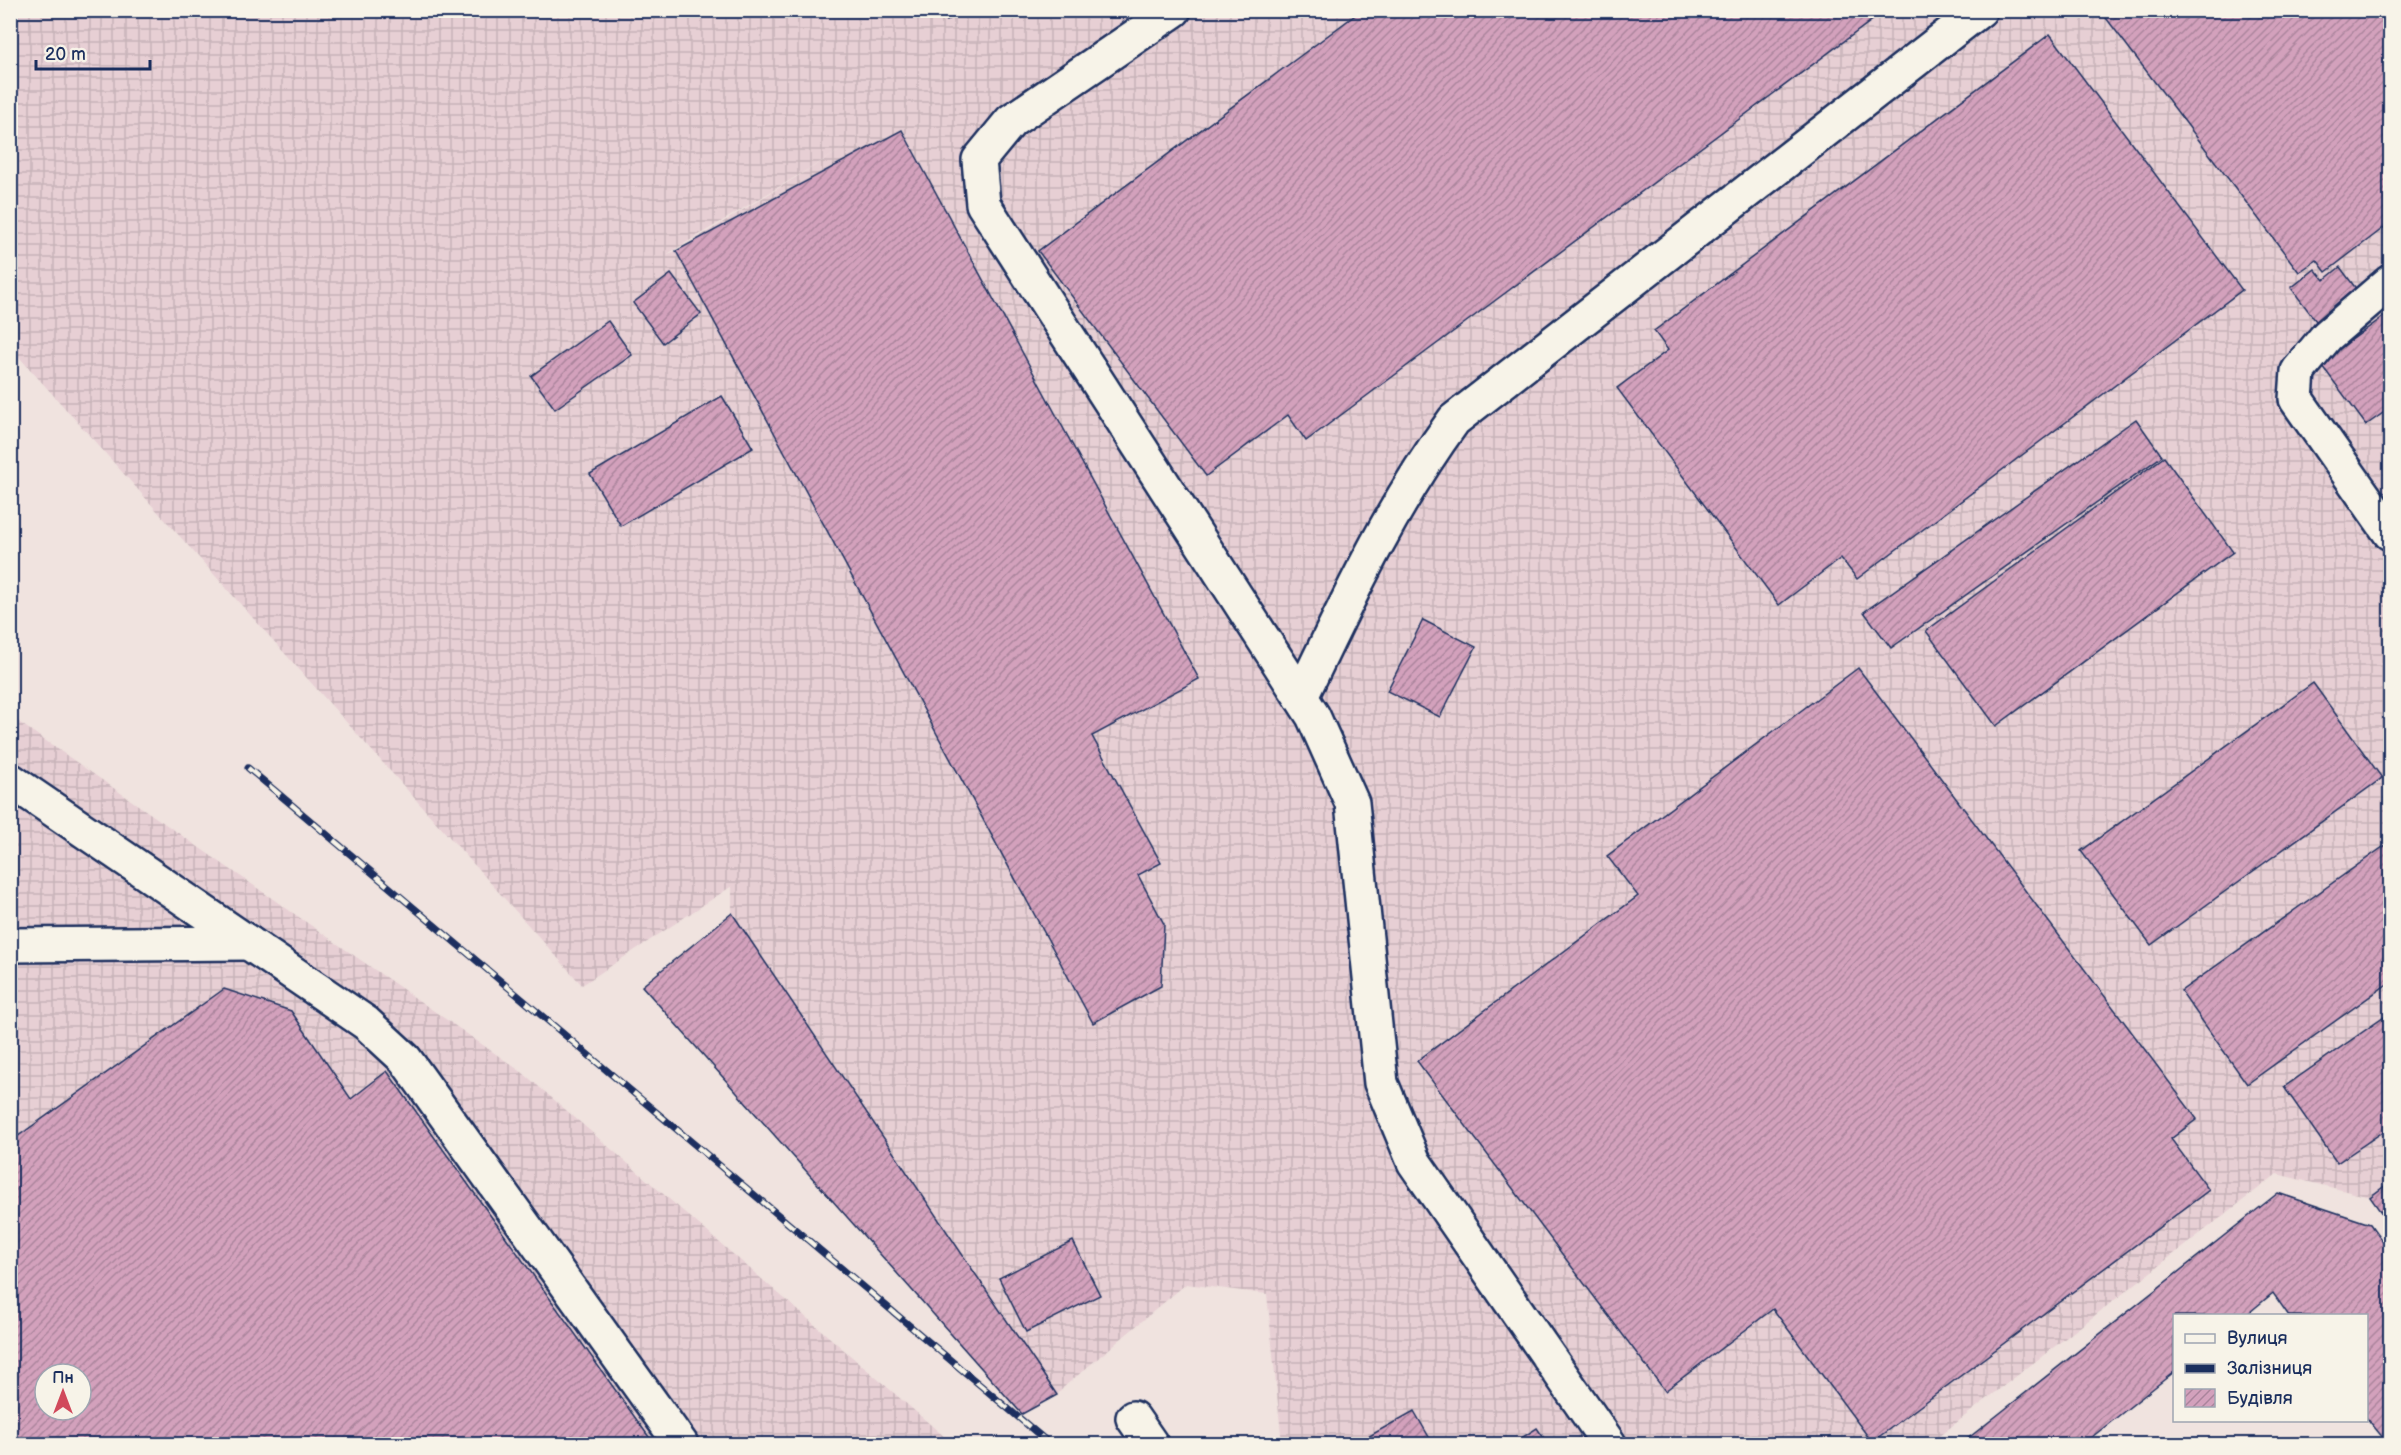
<svg xmlns="http://www.w3.org/2000/svg" width="2401" height="1455" viewBox="0 0 2401 1455" font-family="'Balsamiq Sans',sans-serif">
	<style>
		.industrial { fill: url(#industrial-grid); fill-rule: evenodd }
		.building { fill: url(#building-hatch); stroke: #1b2f5e; stroke-width: 1.5; fill-rule: evenodd }
		.lines { fill: none; stroke-linecap: round; stroke-linejoin: round }
		.minor-casing { stroke: #1b2f5e; stroke-width: 38 }
		.minor { stroke: #f7f3e8; stroke-width: 33 }
		.rail-casing { stroke: #1b2f5e; stroke-width: 7 }
		.rail { stroke: #f7f3e8; stroke-width: 4.5; stroke-dasharray: 14; stroke-linecap: butt }
	</style>
	<defs>
		<pattern id="industrial-grid" width="8" height="8" patternUnits="userSpaceOnUse" patternTransform="scale(1.5)"><rect width="8" height="8" fill="#e7cfd4"/><path d="M0 4h8M4 0v8" fill="none" stroke="#c6b2b8"/></pattern>
		<pattern id="building-hatch" width="6" height="6" patternUnits="userSpaceOnUse" patternTransform="scale(1.5)"><rect width="6" height="6" fill="#d3a1bc"/><path d="M-1 1l2-2M0 6l6-6M5 7l2-2" fill="none" stroke="#aa849c"/></pattern>
	</defs>
	<rect width="100%" height="100%" fill="#f0e3df"/>
	<filter id="ink" filterUnits="userSpaceOnUse"><feTurbulence type="fractalNoise" baseFrequency=".0167" numOctaves="2"/><feDisplacementMap in="SourceGraphic" scale="12" xChannelSelector="R" yChannelSelector="G"/><feConvolveMatrix kernelMatrix="1 2 1 2 8 2 1 2 1" color-interpolation-filters="sRGB"/></filter>
	<g filter="url(#ink)">
		<g class="industrial">
			<path d="M10,11H2390V1182L2370,1197L2277,1174L1929,1444H1282L1267,1294L1186,1284L1065,1386L1057,1395L732,913V886L582,985L11,348ZM847,146L676,251L668,254L669,253Z"/>
			<path d="M10,716L523,1073L953,1444H11ZM45,1374H81V1410H45Z"/>
		</g>
		<g class="building">
			<path d="M938,10H961L947,21Z"/>
			<path d="M1362,10H1886L1306,441L1288,415L1206,476L1038,251Z"/>
			<path d="M2100,10H2390V223L2326,272L2317,260L2299,272Z"/>
			<path d="M2050,34L2242,290L1857,579L1841,558L1779,605L1617,388L1668,350L1654,331Z"/>
			<path d="M902,130L1199,679L1092,736L1161,863L1138,875L1164,924L1161,986L1093,1023L676,251Z"/>
			<path d="M2340,267L2366,302L2325,333L2291,288L2315,269L2324,280Z"/>
			<path d="M671,274L701,314L663,343L633,303Z"/>
			<path d="M2390,312V408L2366,425L2320,363Z"/>
			<path d="M608,321L632,355L555,409L531,376Z"/>
			<path d="M722,396L753,448L621,526L590,474Z"/>
			<path d="M2136,419L2162,456L1891,648L1864,612Z"/>
			<path d="M2164,457L2233,552L1996,726L1926,631Z"/>
			<path d="M1423,620L1476,647L1440,717L1387,691Z"/>
			<path d="M1858,668L2197,1119L2171,1139L2209,1190L1872,1442L1773,1309L1665,1391L1417,1061L1638,896L1607,856Z"/>
			<path d="M2313,683L2382,778L2151,945L2081,851Z"/>
			<path d="M2390,842V982L2247,1084L2181,991Z"/>
			<path d="M732,913L1057,1395L1022,1414L642,986Z"/>
			<path d="M224,989L291,1011L351,1099L387,1071L654,1444H10V1142ZM45,1374H81V1410H45Z"/>
			<path d="M2390,1013V1127L2337,1163L2284,1087Z"/>
			<path d="M2390,1182V1225L2370,1197Z"/>
			<path d="M2278,1193L2370,1224L2390,1252V1444H2388L2366,1417V1316H2289L2273,1293L2245,1316H2174V1372L2083,1444H1961Z"/>
			<path d="M1073,1241L1100,1295L1026,1332L999,1278Z"/>
			<path d="M1414,1411L1433,1444H1355Z"/>
			<path d="M1537,1428L1548,1444H1512Z"/>
		</g>
		<g class="lines">
			<defs>
				<g id="minor">
					<path d="M1174,10L1011,121L979,160L983,204L1313,716L1352,803L1381,1083L1414,1162L1609,1444"/>
					<path d="M2390,282L2327,336L2298,371L2296,399L2390,533"/>
					<path d="M1301,697C1347,601 1391,506 1454,420L1980,10"/>
					<path d="M10,780L366,1023L405,1059L681,1444"/>
					<path d="M10,945L249,943"/>
					<path d="M1133,1418L1151,1444"/>
				</g>
			</defs>
			<use href="#minor" class="minor-casing"/>
			<use href="#minor" class="minor"/>
			<defs>
				<path id="rail" d="M248,768L1050,1444"/>
			</defs>
			<use href="#rail" class="rail-casing"/>
			<use href="#rail" class="rail"/>
		</g>
	</g>
	<rect width="2401" height="1455" fill="none" stroke="#f7f3e8" stroke-width="36"/>
	<rect x="18" y="18" width="2365" height="1419" fill="none" stroke="#1b2f5e" stroke-width="2" filter="url(#ink)"/>
	<rect x="2173" y="1314" width="195" height="108" fill="#f7f3e8" stroke="#9fa5b1" stroke-width="1.5"/>
	<rect x="2185" y="1334" width="30" height="9" fill="#f7f3e8" stroke="#9fa5b1" stroke-width="1.5"/>
	<text x="2227" y="1344" font-size="18" fill="#1b2f5e">Вулиця</text>
	<rect x="2185" y="1364" width="30" height="9" fill="#1b2f5e" stroke="#9fa5b1" stroke-width="1.5"/>
	<text x="2227" y="1374" font-size="18" fill="#1b2f5e">Залізниця</text>
	<rect x="2185" y="1389" width="30" height="18" fill="url(#building-hatch)" stroke="#9fa5b1" stroke-width="1.5"/>
	<text x="2227" y="1404" font-size="18" fill="#1b2f5e">Будівля</text>
	<g transform="translate(63 1392)"><circle r="28" fill="#f7f3e8" stroke="#9fa5b1" stroke-width="1.5"/>
	<path d="M0-4.5L10 22L0 15L-10 22Z" fill="#d1495b"/>
	<text y="-9" font-size="16" font-weight="bold" text-anchor="middle" fill="#1b2f5e">Пн</text>
	</g>
	<path d="M36 60v9h114v-9" fill="none" stroke="#1b2f5e" stroke-width="3"/>
	<text x="45" y="60" font-size="18" fill="#1b2f5e" stroke="#f7f3e8" stroke-width="4.5" paint-order="stroke">20 m</text>
</svg>
